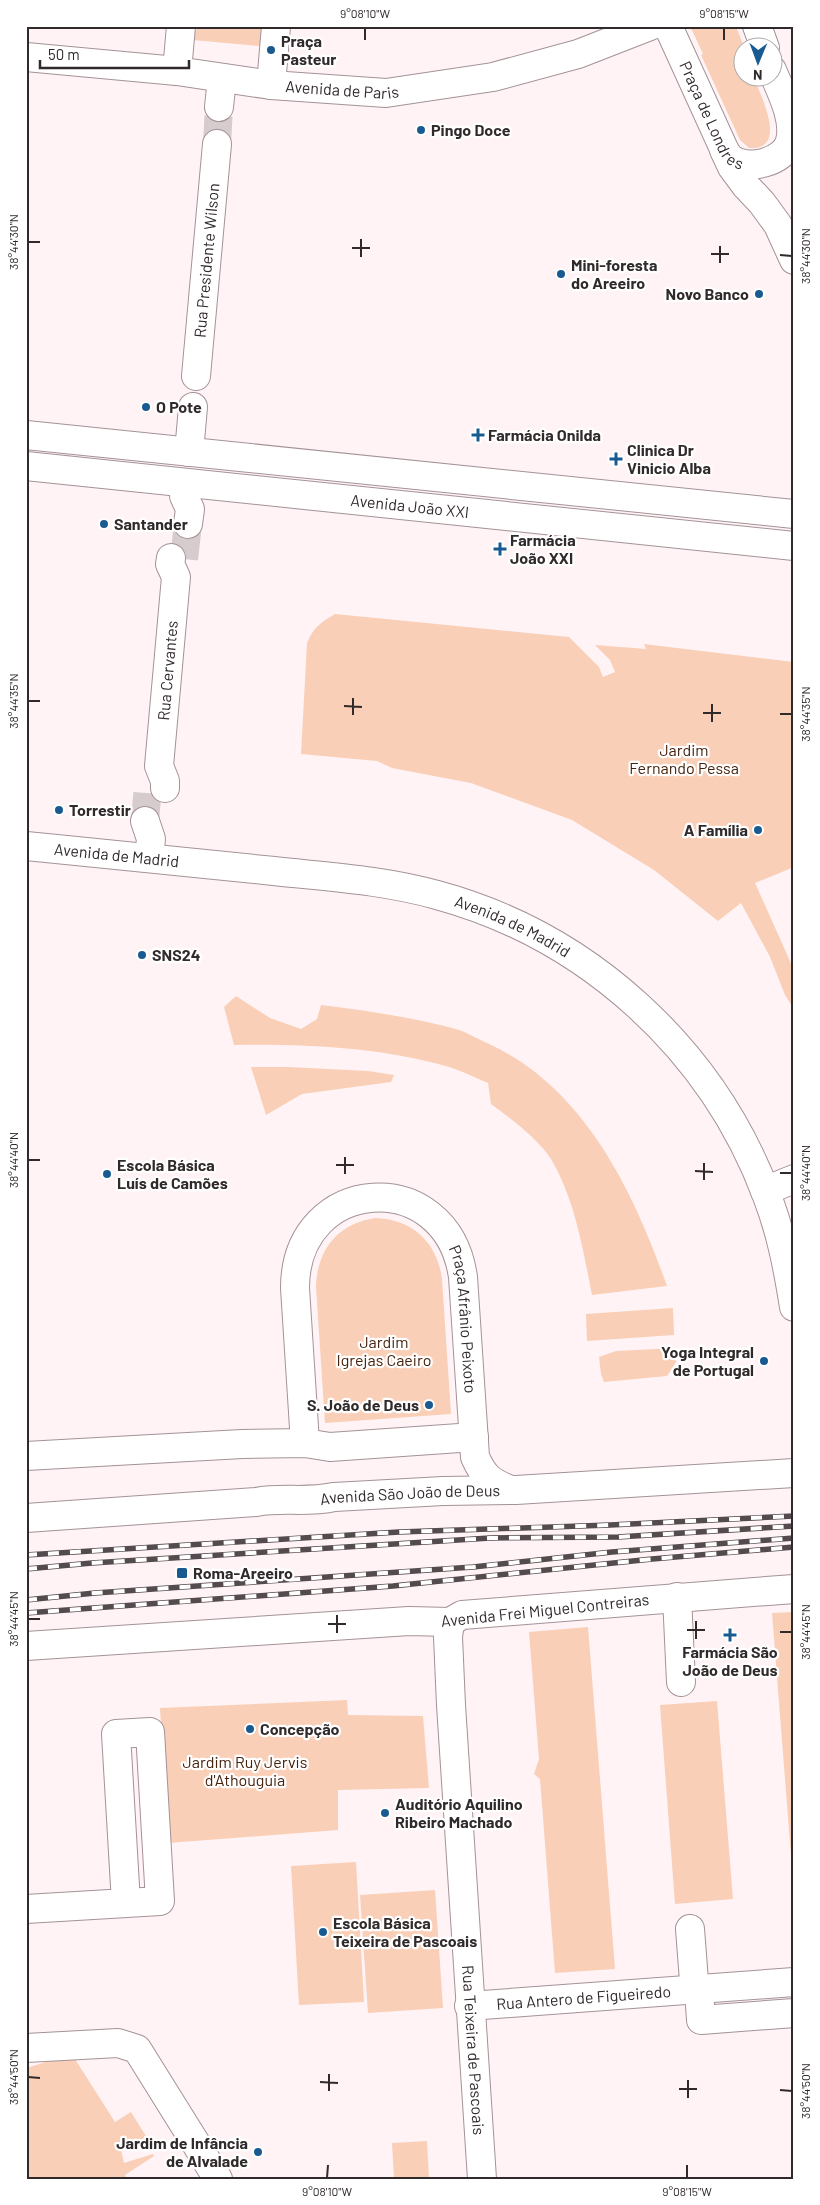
<svg xmlns="http://www.w3.org/2000/svg" width="820" height="2205" viewBox="0 0 820 2205" font-family="Barlow,sans-serif">
	<style>
		.green { fill: #facfb7 }
		.lines { fill: none; stroke-linecap: round; stroke-linejoin: round }
		.minor-tunnel { stroke: #d6cbcd; stroke-width: 28; stroke-dasharray: 28 14; stroke-linecap: butt }
		.minor-casing { stroke: #a49296; stroke-width: 30 }
		.major-casing { stroke: #a49296; stroke-width: 30 }
		.minor { stroke: #fff; stroke-width: 28 }
		.major { stroke: #fff; stroke-width: 28 }
		.rail-casing { stroke: #534b4d; stroke-width: 5.5 }
		.rail { stroke: #fff; stroke-width: 4; stroke-dasharray: 11; stroke-linecap: butt }
		.ticks { fill: none; stroke: #312a2b; stroke-width: 2 }
		.poi-dot { fill: #195b90; stroke: #fff; stroke-width: 2 }
		.labels { text-anchor: middle; stroke-width: 4.5; stroke-linejoin: round; paint-order: stroke }
		.poi-label { font-size: 16px; font-weight: bold; fill: #312a2b; stroke: #fff; text-anchor: start }
		.street-label { font-size: 16px; fill: #312a2b; stroke: #fff }
		.park-label { font-size: 16px; fill: #46230d; stroke: #fff }
		.neatline { fill: none; stroke: #312a2b; stroke-width: 2 }
		.ticks-label { font-size: 12px; text-anchor: middle; fill: #312a2b }
	</style>
	<rect width="100%" height="100%" fill="#fff3f5"/>
	<g class="green">
		<path d="M198,26H265L262,45L259,46L193,40L192,29L197,30Z"/>
		<path d="M690,26H736L744,47L742,78H754C761,96 789,151 749,148L740,140L701,55L703,54Z"/>
		<path d="M335,614L569,637L599,667L603,677L615,672L610,660L595,645L646,649L644,644L794,662V867L755,883L794,970V1009L785,995L770,957L741,903L718,921L654,870L572,820L471,783L392,768L377,761L301,754L307,643C313,628 321,622 335,614Z"/>
		<path d="M236,996L270,1018L301,1029L317,1019L321,1005C367,1011 414,1017 459,1030C468,1033 478,1039 487,1043C584,1087 633,1190 667,1286L592,1295C583,1249 575,1200 551,1159C538,1139 510,1118 491,1104L488,1083C474,1077 460,1070 446,1066C377,1047 305,1044 234,1045L224,1007Z"/>
		<path d="M251,1067H288L368,1071L394,1075L391,1082L302,1094L266,1115Z"/>
		<path d="M375,1218C412,1219 437,1242 442,1279L451,1414L325,1423L316,1287C317,1250 337,1224 375,1218Z"/>
		<path d="M673,1308L674,1335L587,1341L586,1314Z"/>
		<path d="M676,1348V1362L667,1376L604,1382L601,1374L599,1357L616,1351Z"/>
		<path d="M794,1612V1894L772,1613Z"/>
		<path d="M588,1627L615,1969L555,1973L540,1779L534,1774L539,1759L529,1632Z"/>
		<path d="M347,1700L348,1715L423,1716L429,1788L338,1790V1830L168,1843L160,1708Z"/>
		<path d="M717,1701L733,1899L675,1904L660,1705Z"/>
		<path d="M356,1862L364,2002L299,2005L291,1866Z"/>
		<path d="M435,1890L443,2008L368,2013L360,1895Z"/>
		<path d="M73,2056L115,2122L131,2112L149,2141L121,2150L124,2163L153,2154L154,2156L125,2175L127,2179H26V2068L63,2057Z"/>
		<path d="M427,2141L429,2179H394L392,2143Z"/>
	</g>
	<g class="lines">
		<g class="minor-tunnel">
			<path d="M217,144L219,107"/>
			<path d="M184,559L188,524"/>
			<path d="M145,821L148,786"/>
		</g>
		<defs>
			<g id="minor">
				<path id="s1" d="M26,57L177,71L271,85L386,93L493,77L578,54L650,26"/>
				<path d="M177,71L181,26"/>
				<path d="M271,85L276,26"/>
				<path d="M219,107L222,78"/>
				<path id="s2" d="M196,376L217,144"/>
				<path d="M189,452L193,407"/>
				<path d="M185,483L184,496L190,509L188,524"/>
				<path id="s3" d="M165,788V781L159,766L176,577L170,564L171,558"/>
				<path d="M145,821L151,839L149,858"/>
				<path id="s4" d="M26,846C109,854 192,863 274,871C329,877 384,880 437,895C588,936 712,1049 767,1196C781,1232 788,1269 794,1307"/>
				<path d="M765,1191L794,1179"/>
				<path id="s5" d="M305,1443L295,1288C295,1175 447,1164 463,1277L475,1457C484,1477 490,1482 511,1490"/>
				<path d="M26,1456L242,1444L305,1443L330,1447L474,1437"/>
				<path id="s6" d="M26,1518L256,1502C282,1497 307,1503 334,1497L443,1491L516,1490L794,1473"/>
				<path d="M677,1597L681,1682"/>
				<path id="s7" d="M450,1622L448,1637L451,1705L482,2179"/>
				<path d="M26,1646L409,1621L450,1622L462,1615C572,1607 683,1597 794,1589"/>
				<path d="M26,1909L160,1901L150,1732L116,1734L126,1903"/>
				<path d="M690,1929L694,1981L699,1990L701,2020L794,2013"/>
				<path id="s8" d="M469,2006L794,1982"/>
				<path d="M26,2048L118,2043L137,2049L218,2179"/>
			</g>
			<g id="major">
				<path id="s9" d="M668,26L724,149C725,151 728,156 730,158C747,172 785,162 790,141C796,119 780,90 772,70"/>
				<path d="M757,26L765,48"/>
				<path d="M724,150L732,167L746,186L762,203L778,225L794,260"/>
				<path d="M26,435L794,514"/>
				<path id="s10" d="M26,466L794,546"/>
			</g>
		</defs>
		<use href="#minor" class="minor-casing"/>
		<use href="#major" class="major-casing"/>
		<use href="#minor" class="minor"/>
		<use href="#major" class="major"/>
		<defs>
			<g id="rail">
				<path d="M26,1555L399,1532L610,1525L794,1516"/>
				<path d="M26,1569L92,1563L490,1538L618,1537L794,1526"/>
				<path d="M26,1600L95,1593L473,1567L612,1552L794,1538"/>
				<path d="M26,1613L393,1586L652,1559L794,1547"/>
			</g>
		</defs>
		<use href="#rail" class="rail-casing"/>
		<use href="#rail" class="rail"/>
	</g>
	<path class="ticks" d="M365,40V28M724,40V28M28,242H40M352,248H370M711,254H729M780,255L792,256M361,257V239M720,263V246M28,701H40M344,706L362,707M703,713H721M780,714H792M353,715V698M712,722V704M28,1160H40M336,1165H354M695,1171L713,1172M780,1173H792M345,1174V1157M704,1180V1163M28,1619H40M328,1624H346M687,1630H705M780,1632H792M337,1633V1615M696,1639V1621M28,2077L40,2078M320,2082L338,2083M679,2089H697M780,2090L792,2091M329,2091V2074M688,2098V2080M327,2178L328,2165M687,2178V2165"/>
	<g class="poi-dot">
		<circle cx="271" cy="50" r="5"/>
		<circle cx="421" cy="130" r="5"/>
		<circle cx="561" cy="274" r="5"/>
		<circle cx="759" cy="294" r="5"/>
		<circle cx="146" cy="407" r="5"/>
		<path d="M475.5 427.5h5v5h5v5h-5v5h-5v-5h-5v-5h5z"/>
		<path d="M613.5 451.5h5v5h5v5h-5v5h-5v-5h-5v-5h5z"/>
		<circle cx="104" cy="524" r="5"/>
		<path d="M497.5 541.5h5v5h5v5h-5v5h-5v-5h-5v-5h5z"/>
		<circle cx="59" cy="810" r="5"/>
		<circle cx="758" cy="830" r="5"/>
		<circle cx="142" cy="955" r="5"/>
		<circle cx="107" cy="1174" r="5"/>
		<circle cx="764" cy="1361" r="5"/>
		<circle cx="429" cy="1405" r="5"/>
		<rect x="176" y="1567" width="12" height="12" rx="2.5"/>
		<path d="M727.5 1627.5h5v5h5v5h-5v5h-5v-5h-5v-5h5z"/>
		<circle cx="250" cy="1729" r="5"/>
		<circle cx="385" cy="1813" r="5"/>
		<circle cx="323" cy="1932" r="5"/>
		<circle cx="258" cy="2152" r="5"/>
	</g>
	<g class="labels">
		<g class="poi-label">
			<text x="281" y="47">Praça<tspan x="281" dy="18">Pasteur</tspan></text>
			<text x="431" y="136">Pingo Doce</text>
			<text x="571" y="271">Mini-foresta<tspan x="571" dy="18">do Areeiro</tspan></text>
			<text x="749" y="300" text-anchor="end">Novo Banco</text>
			<text x="156" y="413">O Pote</text>
			<text x="488" y="441">Farmácia Onilda</text>
			<text x="627" y="456">Clinica Dr<tspan x="627" dy="18">Vinicio Alba</tspan></text>
			<text x="114" y="530">Santander</text>
			<text x="510" y="546">Farmácia<tspan x="510" dy="18">João XXI</tspan></text>
			<text x="69" y="816">Torrestir</text>
			<text x="748" y="836" text-anchor="end">A Família</text>
			<text x="152" y="961">SNS24</text>
			<text x="117" y="1171">Escola Básica<tspan x="117" dy="18">Luís de Camões</tspan></text>
			<text x="754" y="1358" text-anchor="end">Yoga Integral<tspan x="754" dy="18">de Portugal</tspan></text>
			<text x="419" y="1411" text-anchor="end">S. João de Deus</text>
			<text x="193" y="1579">Roma-Areeiro</text>
			<text x="730" y="1658" text-anchor="middle">Farmácia São<tspan x="730" dy="18">João de Deus</tspan></text>
			<text x="260" y="1735">Concepção</text>
			<text x="395" y="1810">Auditório Aquilino<tspan x="395" dy="18">Ribeiro Machado</tspan></text>
			<text x="333" y="1929">Escola Básica<tspan x="333" dy="18">Teixeira de Pascoais</tspan></text>
			<text x="248" y="2149" text-anchor="end">Jardim de Infância<tspan x="248" dy="18">de Alvalade</tspan></text>
		</g>
		<g class="street-label">
			<text dy="6" stroke="none"><textPath href="#s1" startOffset="318">Avenida de Paris</textPath></text>
			<text dy="6" stroke="none"><textPath href="#s9" startOffset="100">Praça de Londres</textPath></text>
			<text dy="6" stroke="none"><textPath href="#s2" startOffset="116">Rua Presidente Wilson</textPath></text>
			<text dy="6" stroke="none"><textPath href="#s10" startOffset="386">Avenida João XXI</textPath></text>
			<text dy="6" stroke="none"><textPath href="#s3" startOffset="119">Rua Cervantes</textPath></text>
			<text dy="6" stroke="none"><textPath href="#s4" startOffset="91">Avenida de Madrid</textPath></text>
			<text dy="6" stroke="none"><textPath href="#s4" startOffset="496">Avenida de Madrid</textPath></text>
			<text dy="6" stroke="none"><textPath href="#s5" startOffset="462">Praça Afrânio Peixoto</textPath></text>
			<text dy="6" stroke="none"><textPath href="#s6" startOffset="385">Avenida São João de Deus</textPath></text>
			<text transform="translate(545 1610) rotate(-6)" y="6">Avenida Frei Miguel Contreiras</text>
			<text dy="6" stroke="none"><textPath href="#s8" startOffset="115">Rua Antero de Figueiredo</textPath></text>
			<text dy="6" stroke="none"><textPath href="#s7" startOffset="429">Rua Teixeira de Pascoais</textPath></text>
		</g>
		<g class="park-label">
			<text x="684" y="756">Jardim<tspan x="684" dy="18">Fernando Pessa</tspan></text>
			<text x="384" y="1348">Jardim<tspan x="384" dy="18">Igrejas Caeiro</tspan></text>
			<text x="245" y="1768">Jardim Ruy Jervis<tspan x="245" dy="18">d'Athouguia</tspan></text>
		</g>
	</g>
	<rect width="820" height="2205" fill="none" stroke="#ffffff" stroke-width="55"/>
	<g transform="translate(758 62) rotate(181)"><circle r="24" fill="#ffffff" stroke="#adaaaa"/>
	<path d="M0-4L9 19L0 12L-9 19Z" fill="#195b90"/>
	<text y="-8" font-size="14" font-weight="bold" text-anchor="middle" fill="#312a2b">N</text>
	</g>
	<path d="M40 60v8h149v-8" fill="none" stroke="#312a2b" stroke-width="2.5"/>
	<text x="48" y="60" font-size="15" fill="#312a2b" stroke="#ffffff" stroke-width="4" paint-order="stroke">50 m</text>
	<rect x="28" y="28" width="764" height="2150" class="neatline"/>
	<g class="ticks-label">
		<text x="365" y="18">9°08'10"W</text>
		<text x="724" y="18">9°08'15"W</text>
		<text transform="translate(14 242) rotate(-90)" y="4">38°44'30"N</text>
		<text transform="translate(806 256) rotate(-90)" y="4">38°44'30"N</text>
		<text transform="translate(14 701) rotate(-90)" y="4">38°44'35"N</text>
		<text transform="translate(806 714) rotate(-90)" y="4">38°44'35"N</text>
		<text transform="translate(14 1160) rotate(-90)" y="4">38°44'40"N</text>
		<text transform="translate(806 1173) rotate(-90)" y="4">38°44'40"N</text>
		<text transform="translate(14 1619) rotate(-90)" y="4">38°44'45"N</text>
		<text transform="translate(806 1632) rotate(-90)" y="4">38°44'45"N</text>
		<text transform="translate(14 2077) rotate(-90)" y="4">38°44'50"N</text>
		<text transform="translate(806 2091) rotate(-90)" y="4">38°44'50"N</text>
		<text x="327" y="2196">9°08'10"W</text>
		<text x="687" y="2196">9°08'15"W</text>
	</g>
</svg>
